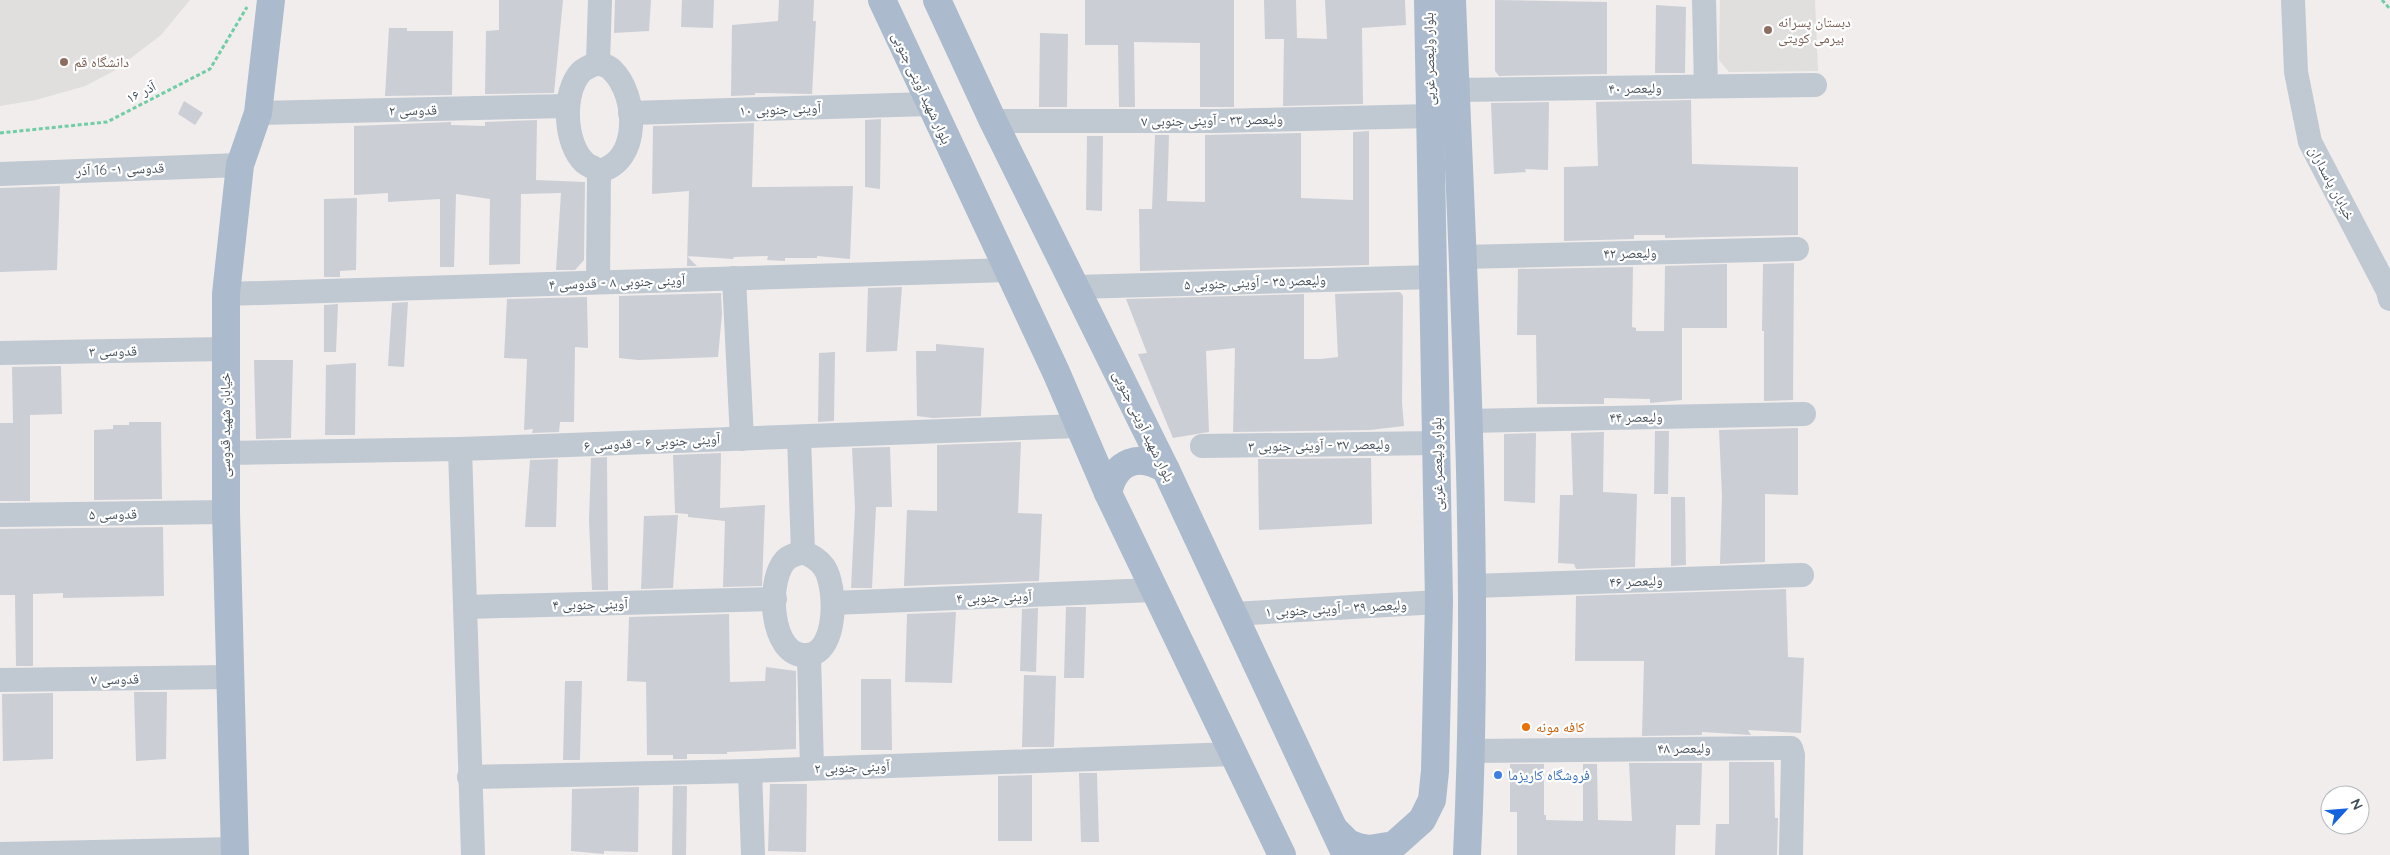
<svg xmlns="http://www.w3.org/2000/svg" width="2390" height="855" viewBox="0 0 2390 855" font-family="Quicksand,'Noto Naskh Arabic',sans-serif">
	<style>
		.education { fill: #e1dede }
		.building { fill: #ccced5 }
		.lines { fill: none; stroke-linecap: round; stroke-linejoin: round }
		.path { stroke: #71cda5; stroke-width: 3; stroke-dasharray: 4 2.5; stroke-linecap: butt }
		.minor { stroke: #c0c8d2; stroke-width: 24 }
		.major { stroke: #abbacc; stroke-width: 28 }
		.education-dot { fill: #8d6e63; stroke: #fff; stroke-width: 2 }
		.food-dot { fill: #e8710a; stroke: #fff; stroke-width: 2 }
		.shop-dot { fill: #3f7fe0; stroke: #fff; stroke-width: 2 }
		.labels { text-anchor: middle; stroke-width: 4.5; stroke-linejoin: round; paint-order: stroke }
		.education-label { font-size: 14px; fill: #785e54; stroke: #fff; text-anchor: start }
		.street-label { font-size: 14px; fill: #454f5a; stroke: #fff }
		.food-label { font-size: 14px; fill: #c56008; stroke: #fff; text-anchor: start }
		.shop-label { font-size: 14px; fill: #366cbe; stroke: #fff; text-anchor: start }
	</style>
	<rect width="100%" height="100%" fill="#f0edec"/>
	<g class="education">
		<path d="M0,0H190L161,35L114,71L85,86L36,100L0,106Z"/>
		<path d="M1720,0H1815L1818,71L1729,72L1719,60Z"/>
	</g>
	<g class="building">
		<path d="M499,0H563L554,93L485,94L486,31L499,30Z"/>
		<path d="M615,0H651L649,31L614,33Z"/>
		<path d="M682,0H714L713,28L681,27Z"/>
		<path d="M779,0H814L813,21H816L812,94L755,93V95L731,96L732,25L778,21Z"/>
		<path d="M1085,0H1234V107H1200V43L1134,42L1135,107H1119L1118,45H1085Z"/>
		<path d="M1264,0H1296L1297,38L1327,39L1325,0H1405L1406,25L1362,28L1363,104L1283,106L1284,39H1265Z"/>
		<path d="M1495,0L1607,2V74L1499,76L1495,71Z"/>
		<path d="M1656,5L1686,7L1685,73H1655Z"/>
		<path d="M389,28H407V31H453L452,95L385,96Z"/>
		<path d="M1040,33L1068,34L1067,107H1039Z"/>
		<path d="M1691,100L1692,164L1798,167V235L1665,238V235H1634V239L1564,241V167L1598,166L1596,102Z"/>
		<path d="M184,101L203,113L195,125L178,114Z"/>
		<path d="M1549,102L1548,170L1525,169L1526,172L1494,174L1491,103Z"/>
		<path d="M881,119L880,189L865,187V120Z"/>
		<path d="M537,120L536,180L585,182L584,260L575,270H556L561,193L521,194L520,264L489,265L490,199L456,194L454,267H440V199L388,202V193L354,195V126L451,122V125L485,126V122Z"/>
		<path d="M754,123L752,187L853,186L850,259L817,256V258H785V261L767,260L768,256L734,257L733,259L687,256L697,266H687L689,191L652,194L653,126Z"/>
		<path d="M1369,131V265L1140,271L1139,209H1152L1155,135H1169L1167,201L1205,202V135L1301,133V198L1353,200V132Z"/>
		<path d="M1087,136H1103L1102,211L1086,210Z"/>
		<path d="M60,186L57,270L0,272V188Z"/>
		<path d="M357,198L356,270L340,271V277H324V199Z"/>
		<path d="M1794,263L1793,400L1764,401V331H1762L1763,264Z"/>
		<path d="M1727,264V328H1682V400L1650,403V399L1604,398V404H1537L1536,335H1517L1518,269L1633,267L1632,327L1636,328V331H1664L1665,266Z"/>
		<path d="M902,287L897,351L866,352L868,288Z"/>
		<path d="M1400,292L1403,296L1402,403L1404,426L1370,430L1233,432L1235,348L1206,351L1209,432L1173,438L1138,354L1147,353L1126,299L1304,294V359H1321L1338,357L1335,294Z"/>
		<path d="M721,293L722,314L718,357L638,360L619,358V296Z"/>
		<path d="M587,297L588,348L575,347L574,422H560L559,432L532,433L533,429L524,430L527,359L504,358L507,299Z"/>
		<path d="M408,302L404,367L388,366L392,303Z"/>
		<path d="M338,304L336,352H324V305Z"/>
		<path d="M936,344L984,348L981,416L933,418L917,416L916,351H936Z"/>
		<path d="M835,352L834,421L818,422L819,353Z"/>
		<path d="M254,360H293L291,438L256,439Z"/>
		<path d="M356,363L355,435H325L326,365Z"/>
		<path d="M61,366L62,414L30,415V501H0V423H13L12,367Z"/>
		<path d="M129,422H161L162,499L94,500V430L113,429V425H129Z"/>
		<path d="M1798,428V495L1765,494V562L1720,564L1722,496L1719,430Z"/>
		<path d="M1655,431H1669L1668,494H1654Z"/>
		<path d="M1604,432L1603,492L1637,494L1635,567L1576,569L1574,564L1558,563L1560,495H1573L1571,433Z"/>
		<path d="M1536,433L1535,503L1504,501V434Z"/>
		<path d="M1021,442L1018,513L1042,514L1039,581L904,586L907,510L937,511V445Z"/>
		<path d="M890,447L892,507H876L872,588H851L855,508L852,448Z"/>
		<path d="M721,453L720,508L765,505L762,586L723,587L725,521L688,517V514L675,513L673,455Z"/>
		<path d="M607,457L608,590H592L589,521L591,458Z"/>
		<path d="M1371,458L1372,524L1259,530L1258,459Z"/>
		<path d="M558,459L556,527H525L530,460Z"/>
		<path d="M1671,497H1685L1686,565L1671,566Z"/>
		<path d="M678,515L673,588L641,589L644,516Z"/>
		<path d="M163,527L164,596L63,598V593L33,594V666H16L15,595H0V529Z"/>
		<path d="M1786,589L1788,657L1804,658L1801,733L1748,730L1751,735L1702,732V735L1642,736L1644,661H1575L1576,596Z"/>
		<path d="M1066,607H1086L1084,678H1064Z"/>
		<path d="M1038,608L1036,672L1020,671L1022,609Z"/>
		<path d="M956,612L952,683L905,682L907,614Z"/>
		<path d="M729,614L730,682L765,681L766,667L796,671V749L727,752V754H687V759H673V755H647L646,682L627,681L629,617Z"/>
		<path d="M1024,675L1056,676L1054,747H1022Z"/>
		<path d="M861,679H891L892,750H861Z"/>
		<path d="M565,681H582L580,760H563Z"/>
		<path d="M134,692H167L166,759L136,761Z"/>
		<path d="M53,693V759L3,761L2,694Z"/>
		<path d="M1729,762H1774L1775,818H1778L1777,855H1715L1716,824H1729Z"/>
		<path d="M1629,763H1702L1700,825H1676L1675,855H1517V812H1510V764H1544V815H1546V820L1583,821V764H1597L1598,820L1632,821Z"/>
		<path d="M1079,773H1097L1099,842H1081Z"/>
		<path d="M1032,775V841H998V776Z"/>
		<path d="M770,784H807L806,852L768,851Z"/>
		<path d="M673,786H687L686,855H672Z"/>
		<path d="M639,787L638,852L604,851V854L571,851L572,789Z"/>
	</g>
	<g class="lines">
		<g class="path">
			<path d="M2382,0L2390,9"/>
			<path d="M0,133L107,122L210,69L247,7"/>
		</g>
		<g class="minor">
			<path d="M1704,0L1706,86"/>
			<path d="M2293,0L2296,72L2310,142L2388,291L2390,299"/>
			<path d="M598,63C603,65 609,66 612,70C638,95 641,162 599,171C595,168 589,166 585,163C564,144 562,92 581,72C585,68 593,65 598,63Z"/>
			<path d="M598,63L600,0"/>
			<path d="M1455,90L1815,85"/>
			<path d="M258,113L568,106"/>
			<path d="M630,113L929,104"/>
			<path d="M993,121H1216L1431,116"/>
			<path d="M0,174L240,165"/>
			<path d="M1462,257L1797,249"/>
			<path d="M734,278L742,439"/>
			<path d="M598,282L599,171"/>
			<path d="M1076,287L1434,277"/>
			<path d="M226,294L1008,270"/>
			<path d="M0,353L225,349"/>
			<path d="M1468,421L1804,414"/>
			<path d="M799,437L803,552"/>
			<path d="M1202,446L1437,443"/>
			<path d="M460,449L473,855"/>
			<path d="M225,453L460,449L1079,426"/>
			<path d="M0,515L226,512"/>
			<path d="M803,552C812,556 818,559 824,567C837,586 838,652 808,655C769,660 765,575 788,558C792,555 798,554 803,552Z"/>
			<path d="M1471,586L1802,575"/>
			<path d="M833,603L1154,590"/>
			<path d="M466,607L775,599"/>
			<path d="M1233,614L1439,602"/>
			<path d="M809,655L812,768"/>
			<path d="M0,680L230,677"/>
			<path d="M1469,751L1791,748L1793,755L1791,855"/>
			<path d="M750,771L753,855"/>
			<path d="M469,777L750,771L1234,754"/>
			<path d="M0,854L235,849"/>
		</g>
		<g class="major">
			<path d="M882,0L1056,372L1108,493L1282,855"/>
			<path d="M937,0L993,121L1166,470L1346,855"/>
			<path d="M1452,0C1463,284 1481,570 1467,855"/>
			<path d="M1108,493C1115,461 1139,452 1166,470"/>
			<path d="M1334,829L1348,843L1358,847L1369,849L1394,845L1422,820L1432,800L1435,771L1439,602L1428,0"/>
			<path d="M235,855L226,512V294L240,165L258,113L271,0"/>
		</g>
	</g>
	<g class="education-dot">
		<circle cx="1768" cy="30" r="5"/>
		<circle cx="64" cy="62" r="5"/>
	</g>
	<circle class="food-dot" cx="1526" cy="727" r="5"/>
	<circle class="shop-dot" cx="1498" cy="775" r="5"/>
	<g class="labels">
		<g class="education-label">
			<text x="1778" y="27">دبستان پسرانه<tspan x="1778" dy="16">بیرمی کویتی</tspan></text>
			<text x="74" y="67">دانشگاه قم</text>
		</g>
		<g class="street-label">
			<text transform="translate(1429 59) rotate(-91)" y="5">بلوار ولیعصر غربی</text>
			<text transform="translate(922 88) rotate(65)" y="5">بلوار شهید آوینی جنوبی</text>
			<text transform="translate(1635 88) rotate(-1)" y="5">ولیعصر ۴۰</text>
			<text transform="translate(141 92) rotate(-27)" y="5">۱۶ آذر</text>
			<text transform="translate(780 109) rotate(-2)" y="5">آوینی جنوبی ۱۰</text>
			<text transform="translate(413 110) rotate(-1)" y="5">قدوسی ۲</text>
			<text transform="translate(1212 120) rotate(-1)" y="5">ولیعصر ۳۳ - آوینی جنوبی ۷</text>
			<text transform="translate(120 169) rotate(-2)" y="5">قدوسی ۱- 16 آذر</text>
			<text transform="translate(2332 183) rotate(62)" y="5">خیابان پاسداران</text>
			<text transform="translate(1630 253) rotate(-1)" y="5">ولیعصر ۴۲</text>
			<text transform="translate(617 282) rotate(-2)" y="5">آوینی جنوبی ۸ - قدوسی ۴</text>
			<text transform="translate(1255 282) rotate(-2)" y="5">ولیعصر ۳۵ - آوینی جنوبی ۵</text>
			<text transform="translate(113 351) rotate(-1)" y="5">قدوسی ۳</text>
			<text transform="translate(1636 417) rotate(-1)" y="5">ولیعصر ۴۴</text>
			<text transform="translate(225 425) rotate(-90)" y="5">خیابان شهید قدوسی</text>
			<text transform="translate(1144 426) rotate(64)" y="5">بلوار شهید آوینی جنوبی</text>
			<text transform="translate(652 442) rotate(-3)" y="5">آوینی جنوبی ۶ - قدوسی ۶</text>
			<text transform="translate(1319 445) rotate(-1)" y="5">ولیعصر ۳۷ - آوینی جنوبی ۳</text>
			<text transform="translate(1437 464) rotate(-91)" y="5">بلوار ولیعصر غربی</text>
			<text transform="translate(113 514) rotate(-1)" y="5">قدوسی ۵</text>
			<text transform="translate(1636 581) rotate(-2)" y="5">ولیعصر ۴۶</text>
			<text transform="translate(994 597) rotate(-2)" y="5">آوینی جنوبی ۴</text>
			<text transform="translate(590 604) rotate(-1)" y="5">آوینی جنوبی ۴</text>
			<text transform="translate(1336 608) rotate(-3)" y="5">ولیعصر ۳۹ - آوینی جنوبی ۱</text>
			<text transform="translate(115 679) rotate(-1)" y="5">قدوسی ۷</text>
			<text transform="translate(1684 748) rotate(-1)" y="5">ولیعصر ۴۸</text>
			<text transform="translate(852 767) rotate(-2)" y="5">آوینی جنوبی ۲</text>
		</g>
		<g class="food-label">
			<text x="1536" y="732">کافه مونه</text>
		</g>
		<g class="shop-label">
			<text x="1508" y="780">فروشگاه کاریزما</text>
		</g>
	</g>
	<g transform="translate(2345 810) rotate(64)"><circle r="24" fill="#ffffff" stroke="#b5b9bd"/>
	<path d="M0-4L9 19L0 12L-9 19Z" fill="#1663e0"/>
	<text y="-8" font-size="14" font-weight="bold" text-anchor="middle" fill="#454f5a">N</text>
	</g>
</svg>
